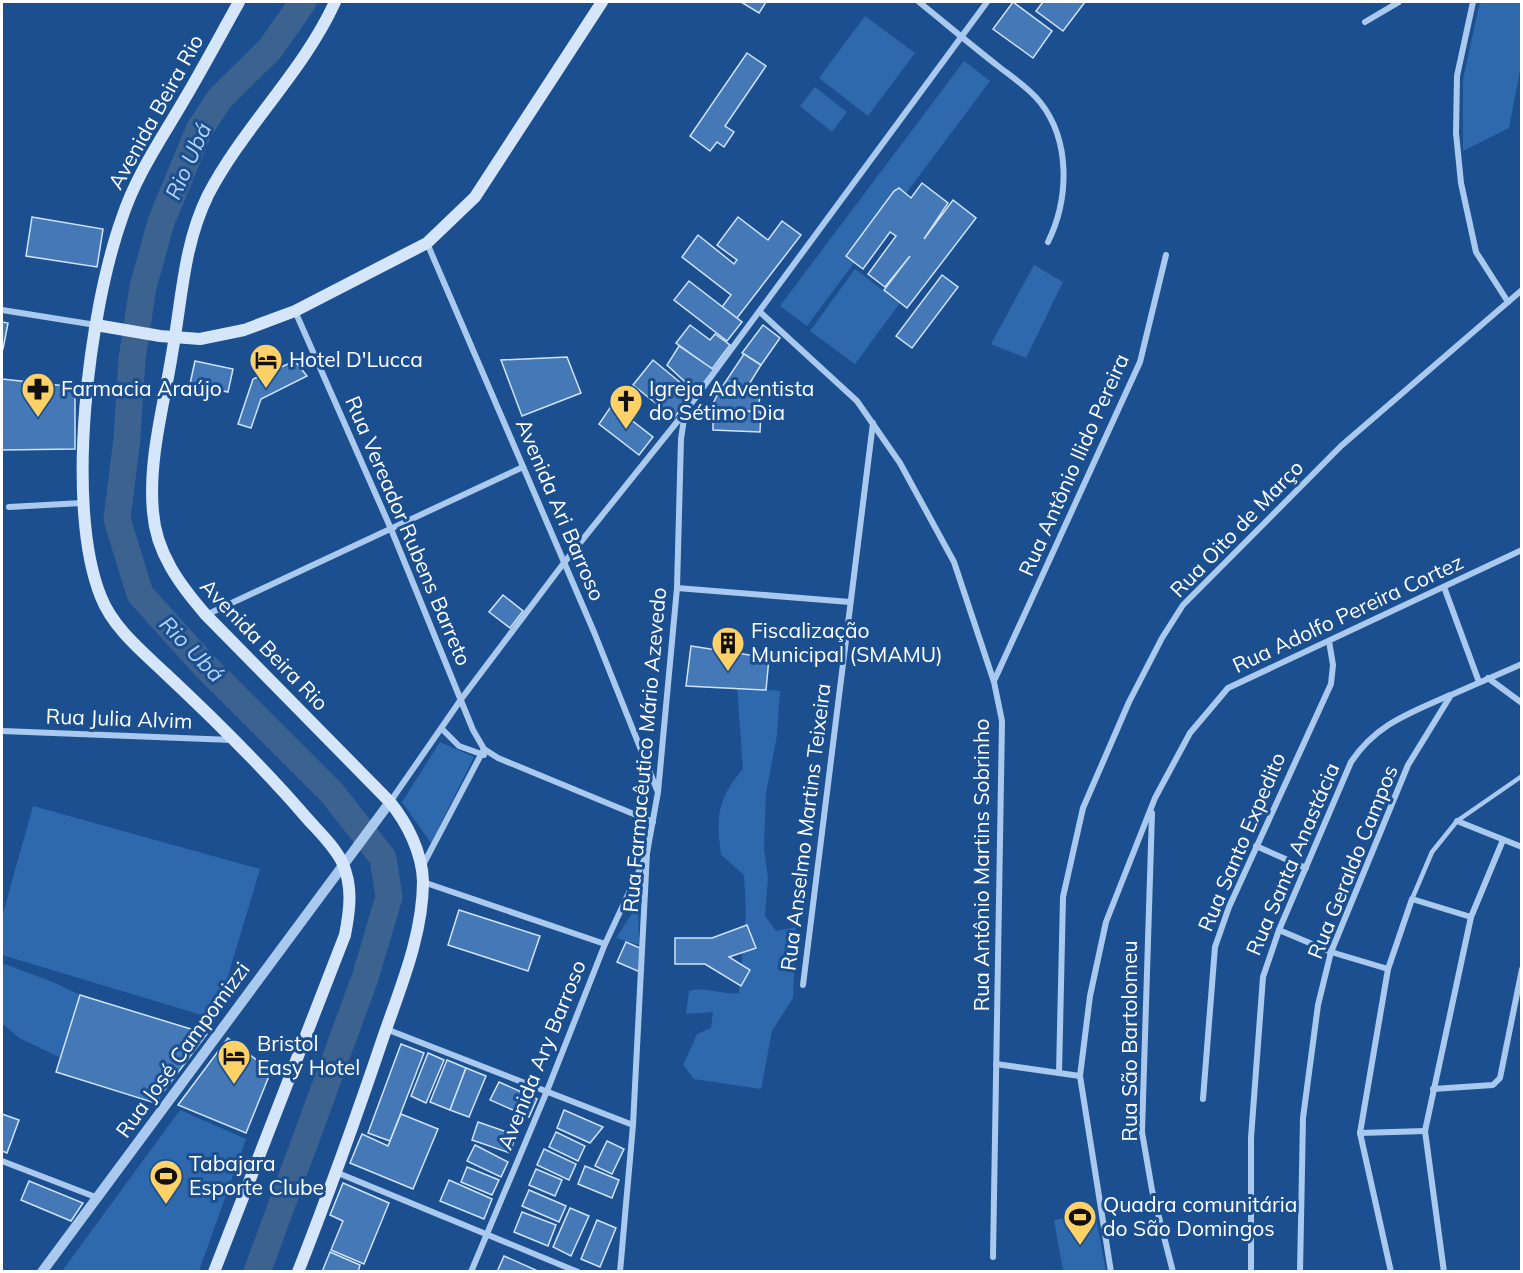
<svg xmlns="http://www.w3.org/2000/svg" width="1523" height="1273" viewBox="0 0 1523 1273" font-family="Mulish,sans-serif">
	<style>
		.green { fill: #2e69ad }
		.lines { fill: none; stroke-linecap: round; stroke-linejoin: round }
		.river { stroke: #3c6290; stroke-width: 27 }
		.building { fill: #4478b7; stroke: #cfe3fa; stroke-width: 1.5 }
		.service { stroke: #a9c9ee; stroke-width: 4.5 }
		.minor { stroke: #a9c9ee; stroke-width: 6 }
		.tertiary { stroke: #a9c9ee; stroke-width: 10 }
		.secondary { stroke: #d6e6fa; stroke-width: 12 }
		.labels { text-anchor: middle; stroke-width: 6; stroke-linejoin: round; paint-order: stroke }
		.street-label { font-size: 21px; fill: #fff; stroke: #1b4f8f }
		.poi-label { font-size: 21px; fill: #fff; stroke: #1b4f8f; text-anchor: start }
		.water-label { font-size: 22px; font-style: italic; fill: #b5d3f5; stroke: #1b4f8f }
	</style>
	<rect width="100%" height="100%" fill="#1b4f8f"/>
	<g class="green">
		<path d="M1480,2H1521V65L1509,128L1463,151V79Z"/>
		<path d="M865,16L915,53L868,116L819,78Z"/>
		<path d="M964,61L990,81L807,326L780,306Z"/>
		<path d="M815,87L847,112L832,132L800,106Z"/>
		<path d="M1034,265L1063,282L1026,358L991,344Z"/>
		<path d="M855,269L900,303L855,364L810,331Z"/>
		<path d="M737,687L780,691L777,735L766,793L764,848L768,878L765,916L776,931L796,927L793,998L772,1031L761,1089L694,1079L683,1065L697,1034L711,1028L713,1012L686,1014L689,991C705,986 721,995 739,993L746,911L744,875L721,855C716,817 717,799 743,769Z"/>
		<path d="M440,742L474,757L431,843L402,802Z"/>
		<path d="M33,806L260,869L215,1019L2,955V917Z"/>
		<path d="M638,904L639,945L616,938Z"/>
		<path d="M2,963L53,982L80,995L61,1058L19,1038L2,1023Z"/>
		<path d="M180,1110L246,1139L199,1271H62Z"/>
		<path d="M1095,1213L1106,1271H1063L1054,1220Z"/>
	</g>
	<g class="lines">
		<path class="river" d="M257,1272L365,978L389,897L383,858L332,793L204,665L140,594L117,519L127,438L132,359L143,287L161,222L199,130L220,98L270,49L303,2"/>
	</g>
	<g class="building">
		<path d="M741,2H766L759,13Z"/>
		<path d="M1013,2L1052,31L1033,58L993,29Z"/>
		<path d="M1043,2H1085L1063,31L1036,11Z"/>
		<path d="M747,53L766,66L725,126L734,132L724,147L717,142L710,151L690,136Z"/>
		<path d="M922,183L948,203L924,239L953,200L976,218L907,308L884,290L910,256L885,287L868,274L896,236L890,232L863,269L846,256L894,191L899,188L911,198Z"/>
		<path d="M32,217L103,229L97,267L26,256Z"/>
		<path d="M738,217L768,240L782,221L801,235L737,318L722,307L731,295L682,257L698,235L734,264L737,260L717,245Z"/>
		<path d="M942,275L958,287L912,348L896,336Z"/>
		<path d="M689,281L742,322L727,341L674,300Z"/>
		<path d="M2,322L8,323L3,349H2Z"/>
		<path d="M690,325L710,340L715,334L730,345L712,369L676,343Z"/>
		<path d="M763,325L780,338L761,365L742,353Z"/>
		<path d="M679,346L714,370L696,392L667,365Z"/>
		<path d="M744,354L761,365L743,394L720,390Z"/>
		<path d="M567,357L581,393L522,416L501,360Z"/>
		<path d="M653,360L693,393L674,418L633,385Z"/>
		<path d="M195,361L233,369L228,392L190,384Z"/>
		<path d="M295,361L307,376L261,399L251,428L238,424L253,379Z"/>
		<path d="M2,379L75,387V449L2,450Z"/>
		<path d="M719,391L760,396L758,412L712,406Z"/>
		<path d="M612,405L653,437L639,455L599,424Z"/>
		<path d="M713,410L761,412L760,432L713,430Z"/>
		<path d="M503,595L523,611L510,628L489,612Z"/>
		<path d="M691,646L769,658L766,690L686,686Z"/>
		<path d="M459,910L540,936L528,971L448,945Z"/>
		<path d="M747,925L756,948L729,957L750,970L741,986L705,964H675V938H712Z"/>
		<path d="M626,942L642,949L640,972L617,962Z"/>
		<path d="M80,995L207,1034L155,1103L56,1072Z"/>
		<path d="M228,1038L271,1071L246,1133L178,1105Z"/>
		<path d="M401,1044L424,1053L390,1141L368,1133Z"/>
		<path d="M428,1053L444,1060L426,1103L411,1096Z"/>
		<path d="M447,1060L466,1068L450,1110L430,1102Z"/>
		<path d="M466,1068L486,1076L469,1117L450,1110Z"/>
		<path d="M499,1082L537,1099L529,1117L490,1100Z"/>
		<path d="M564,1110L603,1127L590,1143L557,1128Z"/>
		<path d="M2,1114L19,1120L7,1153L2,1151Z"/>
		<path d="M401,1114L438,1129L413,1189L350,1163L362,1134L388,1146Z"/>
		<path d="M478,1122L516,1135L510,1153L472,1140Z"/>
		<path d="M556,1132L585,1146L578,1161L549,1147Z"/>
		<path d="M607,1141L624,1149L612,1174L595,1166Z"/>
		<path d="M475,1145L508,1162L501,1177L467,1161Z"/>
		<path d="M544,1149L576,1164L569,1180L537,1165Z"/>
		<path d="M585,1166L619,1180L612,1198L578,1184Z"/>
		<path d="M467,1167L499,1180L492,1195L461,1182Z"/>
		<path d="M536,1169L562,1180L555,1196L529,1185Z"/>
		<path d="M449,1180L492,1199L484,1219L440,1201Z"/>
		<path d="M29,1181L83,1203L71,1221L21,1200Z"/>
		<path d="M343,1183L389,1203L364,1264L331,1250L343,1221L330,1215Z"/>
		<path d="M529,1190L566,1206L559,1222L522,1206Z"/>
		<path d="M570,1208L589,1216L571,1256L553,1247Z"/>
		<path d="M522,1212L556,1225L548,1246L514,1232Z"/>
		<path d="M597,1220L616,1228L600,1267L581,1259Z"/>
		<path d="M330,1252L360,1265L358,1272H322Z"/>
		<path d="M504,1256L540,1272H497Z"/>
	</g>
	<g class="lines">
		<path class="service" d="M1412,899L1432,852L1457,821L1522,776"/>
		<g class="minor">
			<path d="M919,2C945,23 971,45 998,66C1012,77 1029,88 1040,102C1071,141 1069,199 1048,242"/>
			<path d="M1473,2L1457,76L1456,133L1461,183L1476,252L1508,302"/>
			<path d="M1365,22L1399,2"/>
			<path d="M427,243L594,632L657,790"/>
			<path d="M2,310L96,325"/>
			<path d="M295,311L391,529L473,730L484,749L498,758L653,822"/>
			<path d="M760,312L857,401L900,463L954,562L994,682L1002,721L993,1257"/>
			<path d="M9,507L82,503"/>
			<path d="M1444,587L1479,682"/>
			<path d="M677,588L850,602"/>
			<path d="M206,615L523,467"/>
			<path d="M1488,678L1522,703"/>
			<path d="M994,681L1140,362L1166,255"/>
			<path d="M442,729L459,746L484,755"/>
			<path d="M2,731L232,740"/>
			<path d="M390,802L462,698L563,564L685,412L987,2"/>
			<path d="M1152,813L1142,1132L1152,1190L1173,1272"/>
			<path d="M1457,821L1522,847"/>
			<path d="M1256,846L1306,868"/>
			<path d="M423,865L484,749"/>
			<path d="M423,882L605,944"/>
			<path d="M1279,930L1331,952L1388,969"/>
			<path d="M803,985L873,423"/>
			<path d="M386,1029L633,1125"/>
			<path d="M996,1064L1080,1076"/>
			<path d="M1059,1073L1063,897L1083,808L1129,702L1162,638L1183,605L1341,446L1522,290"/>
			<path d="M1433,1089L1493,1085L1500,1078L1522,969"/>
			<path d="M1203,1099L1215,947L1229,907L1331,684L1333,665L1329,641"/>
			<path d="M1360,1133L1425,1131"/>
			<path d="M2,1161L98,1198"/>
			<path d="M338,1173L578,1272"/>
			<path d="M471,1272L547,1091L605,944L646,856"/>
			<path d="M620,1272L633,1125L647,853L658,792L677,588L681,439L685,412"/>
			<path d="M1111,1272L1080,1076L1090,996L1106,922L1155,798L1190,733L1228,688L1522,550"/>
			<path d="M1251,1272V1138L1263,977L1279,930L1351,762C1376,724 1410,713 1450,695"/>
			<path d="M1300,1272L1303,1118L1318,1005L1331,952L1408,765L1451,695L1522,664"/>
			<path d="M1391,1272L1360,1133L1388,969L1412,899L1471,917"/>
			<path d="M1444,1272L1425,1131L1471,917L1503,840"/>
		</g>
		<path class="tertiary" d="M42,1272L390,802"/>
		<g class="secondary">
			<path d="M96,325L160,336L200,339L244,330L295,311L427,243L475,197L602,2"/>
			<path d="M214,1272L345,935C350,909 353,886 342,862C333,844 317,830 305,816C262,766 214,719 166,674C143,652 113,628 101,597C64,506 89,310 122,218C136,175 162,138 184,100C203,68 221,34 239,2"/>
			<path d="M298,1272C329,1193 357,1115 384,1035C401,986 423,934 423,881C422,852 407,823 390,802L206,615C180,585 156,553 153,512C148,460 164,405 172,354C182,300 183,246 208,195C244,126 303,72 335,2"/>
		</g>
	</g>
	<defs>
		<symbol id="hotel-pin" viewBox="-11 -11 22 30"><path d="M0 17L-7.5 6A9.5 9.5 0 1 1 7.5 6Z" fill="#ffd166" stroke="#1b4f8f"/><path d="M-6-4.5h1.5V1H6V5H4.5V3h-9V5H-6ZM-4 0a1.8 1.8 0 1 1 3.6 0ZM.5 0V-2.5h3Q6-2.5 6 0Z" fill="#111"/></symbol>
		<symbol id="pharmacy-pin" viewBox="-11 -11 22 30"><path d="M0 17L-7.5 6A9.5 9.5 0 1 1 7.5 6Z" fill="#ffd166" stroke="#1b4f8f"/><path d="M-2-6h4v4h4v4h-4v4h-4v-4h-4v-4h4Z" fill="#111"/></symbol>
		<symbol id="church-pin" viewBox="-11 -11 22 30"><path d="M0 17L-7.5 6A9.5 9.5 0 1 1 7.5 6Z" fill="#ffd166" stroke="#1b4f8f"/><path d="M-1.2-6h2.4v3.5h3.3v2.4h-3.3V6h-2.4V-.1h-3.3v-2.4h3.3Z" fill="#111"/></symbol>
		<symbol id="building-pin" viewBox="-11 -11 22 30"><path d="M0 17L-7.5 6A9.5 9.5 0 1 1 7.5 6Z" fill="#ffd166" stroke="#1b4f8f"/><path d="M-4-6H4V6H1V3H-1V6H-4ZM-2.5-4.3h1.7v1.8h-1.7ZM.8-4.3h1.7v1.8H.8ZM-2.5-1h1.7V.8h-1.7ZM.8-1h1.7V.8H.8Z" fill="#111"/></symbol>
		<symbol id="stadium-pin" viewBox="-11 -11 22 30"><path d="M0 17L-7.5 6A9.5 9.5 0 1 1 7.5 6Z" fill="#ffd166" stroke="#1b4f8f"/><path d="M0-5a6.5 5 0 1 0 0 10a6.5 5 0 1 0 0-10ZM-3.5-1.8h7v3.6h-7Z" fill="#111"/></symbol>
	</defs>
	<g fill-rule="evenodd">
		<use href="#hotel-pin" x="247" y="341" width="38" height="52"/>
		<use href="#pharmacy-pin" x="19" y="370" width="38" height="52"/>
		<use href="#church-pin" x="607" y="382" width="38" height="52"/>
		<use href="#building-pin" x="709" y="624" width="38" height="52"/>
		<use href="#hotel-pin" x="215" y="1037" width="38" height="52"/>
		<use href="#stadium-pin" x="147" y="1157" width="38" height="52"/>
		<use href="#stadium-pin" x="1061" y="1198" width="38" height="52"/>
	</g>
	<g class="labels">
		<g class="street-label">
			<text transform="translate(156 112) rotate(-61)" y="7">Avenida Beira Rio</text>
			<text transform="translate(1074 465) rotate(-66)" y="7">Rua Antônio Ilido Pereira</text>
			<text transform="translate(560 510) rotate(67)" y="7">Avenida Ari Barroso</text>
			<text transform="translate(1237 529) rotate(-46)" y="7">Rua Oito de Março</text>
			<text transform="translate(408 531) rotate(67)" y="7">Rua Vereador Rubens Barreto</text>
			<text transform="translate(1348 614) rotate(-25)" y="7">Rua Adolfo Pereira Cortez</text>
			<text transform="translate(264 645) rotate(46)" y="7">Avenida Beira Rio</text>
			<text transform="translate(119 719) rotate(2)" y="7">Rua Julia Alvim</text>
			<text transform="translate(645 750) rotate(-85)" y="7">Rua Farmacêutico Mário Azevedo</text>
			<text transform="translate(806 827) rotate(-83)" y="7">Rua Anselmo Martins Teixeira</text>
			<text transform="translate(1242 842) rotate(-67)" y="7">Rua Santo Expedito</text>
			<text transform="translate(1293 859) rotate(-67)" y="7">Rua Santa Anastácia</text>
			<text transform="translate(1353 862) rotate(-68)" y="7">Rua Geraldo Campos</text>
			<text transform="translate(982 865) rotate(-90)" y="7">Rua Antônio Martins Sobrinho</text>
			<text transform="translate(1130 1041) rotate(-90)" y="7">Rua São Bartolomeu</text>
			<text transform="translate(183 1050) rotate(-54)" y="7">Rua José Campomizzi</text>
			<text transform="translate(542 1055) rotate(-68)" y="7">Avenida Ary Barroso</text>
		</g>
		<g class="poi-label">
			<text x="289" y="367">Hotel D'Lucca</text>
			<text x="61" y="396">Farmacia Araújo</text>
			<text x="649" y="396">Igreja Adventista<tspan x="649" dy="24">do Sétimo Dia</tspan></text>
			<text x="751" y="638">Fiscalização<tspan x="751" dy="24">Municipal (SMAMU)</tspan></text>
			<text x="257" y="1051">Bristol<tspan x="257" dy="24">Easy Hotel</tspan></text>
			<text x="189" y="1171">Tabajara<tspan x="189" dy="24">Esporte Clube</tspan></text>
			<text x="1103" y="1212">Quadra comunitária<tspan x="1103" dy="24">do São Domingos</tspan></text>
		</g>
		<g class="water-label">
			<text transform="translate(188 161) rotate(-66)" y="8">Rio Ubá</text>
			<text transform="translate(192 649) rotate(46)" y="8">Rio Ubá</text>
		</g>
	</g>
	<rect width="1523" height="1273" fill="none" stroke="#ffffff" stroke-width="6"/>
</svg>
